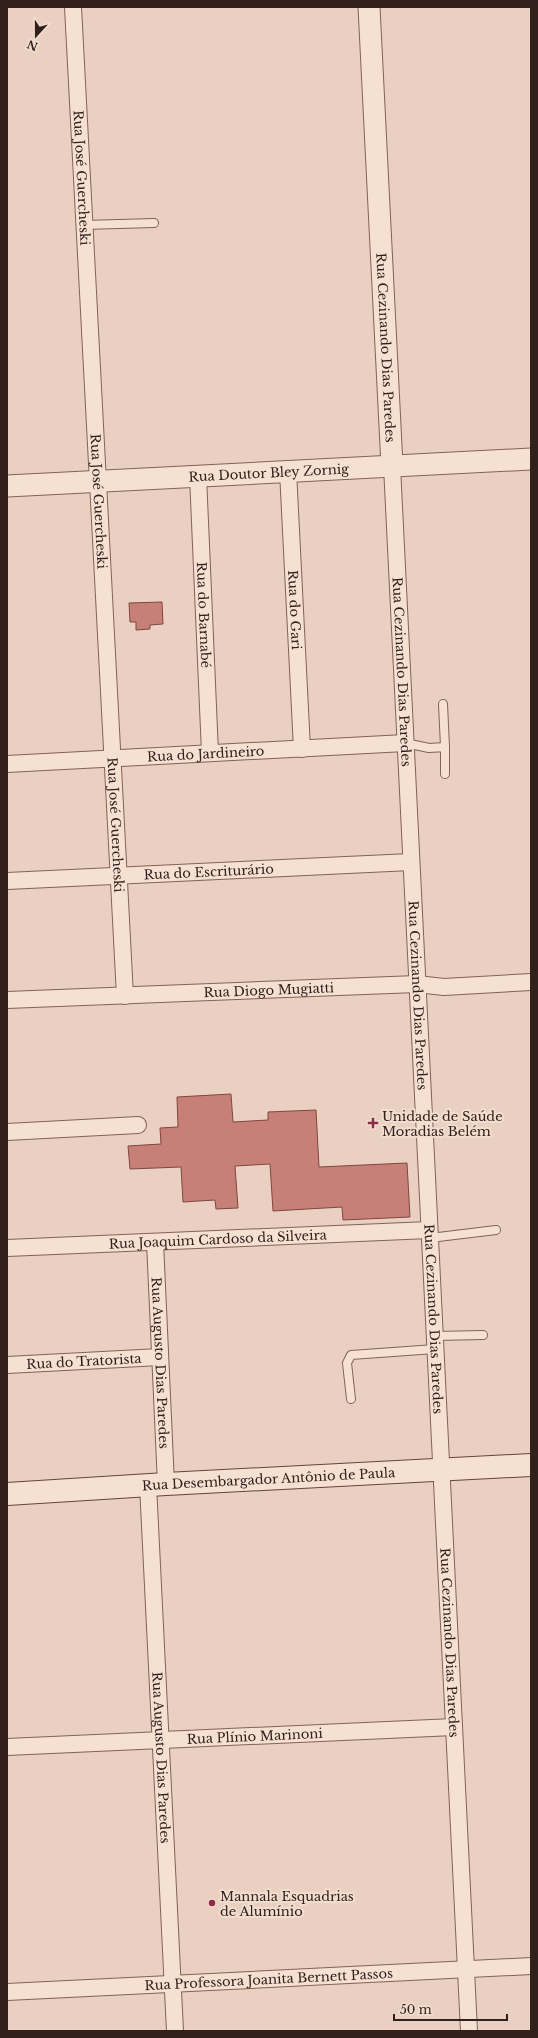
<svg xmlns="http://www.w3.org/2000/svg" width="538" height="2038" viewBox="0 0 538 2038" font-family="'Libre Baskerville',serif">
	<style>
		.building { fill: #c68078; stroke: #7f4641 }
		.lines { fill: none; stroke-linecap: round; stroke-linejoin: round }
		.service-casing { stroke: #816259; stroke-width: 10 }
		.minor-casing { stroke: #816259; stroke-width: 18 }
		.tertiary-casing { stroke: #816259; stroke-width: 23 }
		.secondary-casing { stroke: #63443c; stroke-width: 24 }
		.service { stroke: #f6e0d2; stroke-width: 8 }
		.minor { stroke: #f6e0d2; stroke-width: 16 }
		.tertiary { stroke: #f6e0d2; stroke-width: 21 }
		.secondary { stroke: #f6e0d2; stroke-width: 22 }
		.poi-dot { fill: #8c2d4c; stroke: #f2ddce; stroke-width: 1.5 }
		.labels { text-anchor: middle; stroke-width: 4; stroke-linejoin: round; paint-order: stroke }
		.street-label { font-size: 13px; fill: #32201d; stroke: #f2ddce }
		.poi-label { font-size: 13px; fill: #32201d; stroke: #f2ddce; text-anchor: start }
	</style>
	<rect width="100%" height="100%" fill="#ead0c0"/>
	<g class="building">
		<path d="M162,602L163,624L150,625V629L136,630V622H130L129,603Z"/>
		<path d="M231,1094L233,1122L268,1120V1112L316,1110L319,1167L407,1163L410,1217L343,1220L342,1207L273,1211L270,1164L235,1166L238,1208L216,1209L215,1200L183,1202L181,1167L130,1169L128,1146L161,1144L160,1128L178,1127L177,1097Z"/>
	</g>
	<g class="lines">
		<defs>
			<g id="service">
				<path d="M84,225L154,223"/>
				<path d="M443,704L445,747"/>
				<path d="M405,743L429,748L445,747V774"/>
				<path d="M430,1238L496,1230"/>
				<path d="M435,1336L483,1335"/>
				<path d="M351,1399L347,1363L351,1355L435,1349"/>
			</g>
			<g id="minor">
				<path id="s1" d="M73,7L125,996"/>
				<path id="s2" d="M392,466L469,2031"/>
				<path id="s3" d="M288,471L302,749"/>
				<path id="s4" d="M198,476L210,753"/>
				<path id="s5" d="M7,764L405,743"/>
				<path id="s6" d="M7,881L411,862"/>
				<path id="s7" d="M7,1000L417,984L444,987L531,982"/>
				<path d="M7,1132L138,1125"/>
				<path id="s8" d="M155,1242L166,1484"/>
				<path id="s9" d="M7,1248L429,1230"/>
				<path id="s10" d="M7,1365L160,1357"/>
				<path id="s11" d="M148,1485L175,2031"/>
				<path id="s12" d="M7,1747L454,1727"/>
				<path id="s13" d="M7,1992L531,1966"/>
			</g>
			<g id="tertiary">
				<path id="s14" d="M369,7L392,466"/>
				<path id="s15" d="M7,486L531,459"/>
			</g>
			<g id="secondary">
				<path id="s16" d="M7,1494L166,1484L531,1465"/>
			</g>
		</defs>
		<use href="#service" class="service-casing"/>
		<use href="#minor" class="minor-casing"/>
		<use href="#tertiary" class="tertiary-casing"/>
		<use href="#secondary" class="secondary-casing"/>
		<use href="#service" class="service"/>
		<use href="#minor" class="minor"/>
		<use href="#tertiary" class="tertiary"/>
		<use href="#secondary" class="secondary"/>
	</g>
	<g class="poi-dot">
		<path d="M371 1117h4v4h4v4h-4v4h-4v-4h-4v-4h4z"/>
		<circle cx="212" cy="1903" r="4"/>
	</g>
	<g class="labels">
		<g class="street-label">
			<text dy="5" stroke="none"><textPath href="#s1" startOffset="171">Rua José Guercheski</textPath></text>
			<text dy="5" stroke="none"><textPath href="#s14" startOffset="341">Rua Cezinando Dias Paredes</textPath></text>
			<text dy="5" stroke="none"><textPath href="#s15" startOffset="262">Rua Doutor Bley Zornig</textPath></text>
			<text dy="5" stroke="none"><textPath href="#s1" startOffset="495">Rua José Guercheski</textPath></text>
			<text dy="5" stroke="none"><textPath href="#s3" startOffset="139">Rua do Gari</textPath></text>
			<text dy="5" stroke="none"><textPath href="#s4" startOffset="139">Rua do Barnabé</textPath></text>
			<text dy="5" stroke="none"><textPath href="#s2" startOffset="206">Rua Cezinando Dias Paredes</textPath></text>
			<text dy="5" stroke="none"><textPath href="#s5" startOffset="199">Rua do Jardineiro</textPath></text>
			<text dy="5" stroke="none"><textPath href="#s1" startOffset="819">Rua José Guercheski</textPath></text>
			<text dy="5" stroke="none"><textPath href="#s6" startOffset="202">Rua do Escriturário</textPath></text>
			<text dy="5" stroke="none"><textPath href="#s7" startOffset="262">Rua Diogo Mugiatti</textPath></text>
			<text dy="5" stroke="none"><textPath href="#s2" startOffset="530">Rua Cezinando Dias Paredes</textPath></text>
			<text dy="5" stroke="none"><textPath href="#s9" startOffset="211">Rua Joaquim Cardoso da Silveira</textPath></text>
			<text dy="5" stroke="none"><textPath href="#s2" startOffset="854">Rua Cezinando Dias Paredes</textPath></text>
			<text dy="5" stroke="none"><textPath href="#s10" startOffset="77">Rua do Tratorista</textPath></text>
			<text dy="5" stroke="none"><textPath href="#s8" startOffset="121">Rua Augusto Dias Paredes</textPath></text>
			<text dy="5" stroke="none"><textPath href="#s16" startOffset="262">Rua Desembargador Antônio de Paula</textPath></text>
			<text dy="5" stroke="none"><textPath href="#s2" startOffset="1178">Rua Cezinando Dias Paredes</textPath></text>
			<text dy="5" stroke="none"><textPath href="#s12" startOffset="248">Rua Plínio Marinoni</textPath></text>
			<text dy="5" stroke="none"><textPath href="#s11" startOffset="273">Rua Augusto Dias Paredes</textPath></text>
			<text dy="5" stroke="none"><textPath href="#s13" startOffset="262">Rua Professora Joanita Bernett Passos</textPath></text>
		</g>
		<g class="poi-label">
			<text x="382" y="1121">Unidade de Saúde<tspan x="382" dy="15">Moradias Belém</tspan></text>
			<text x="220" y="1901">Mannala Esquadrias<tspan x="220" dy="15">de Alumínio</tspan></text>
		</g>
	</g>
	<rect width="538" height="2038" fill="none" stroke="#32201d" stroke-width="16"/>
	<g transform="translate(36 36) rotate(201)" stroke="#f2ddce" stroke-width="3" paint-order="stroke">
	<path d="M0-3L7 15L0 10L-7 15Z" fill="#32201d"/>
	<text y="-6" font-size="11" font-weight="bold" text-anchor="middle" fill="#32201d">N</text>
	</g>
	<path d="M394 2014v6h113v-6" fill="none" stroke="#32201d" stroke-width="2"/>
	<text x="400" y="2014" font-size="12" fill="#32201d" stroke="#f2ddce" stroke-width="3" paint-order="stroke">50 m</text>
</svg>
